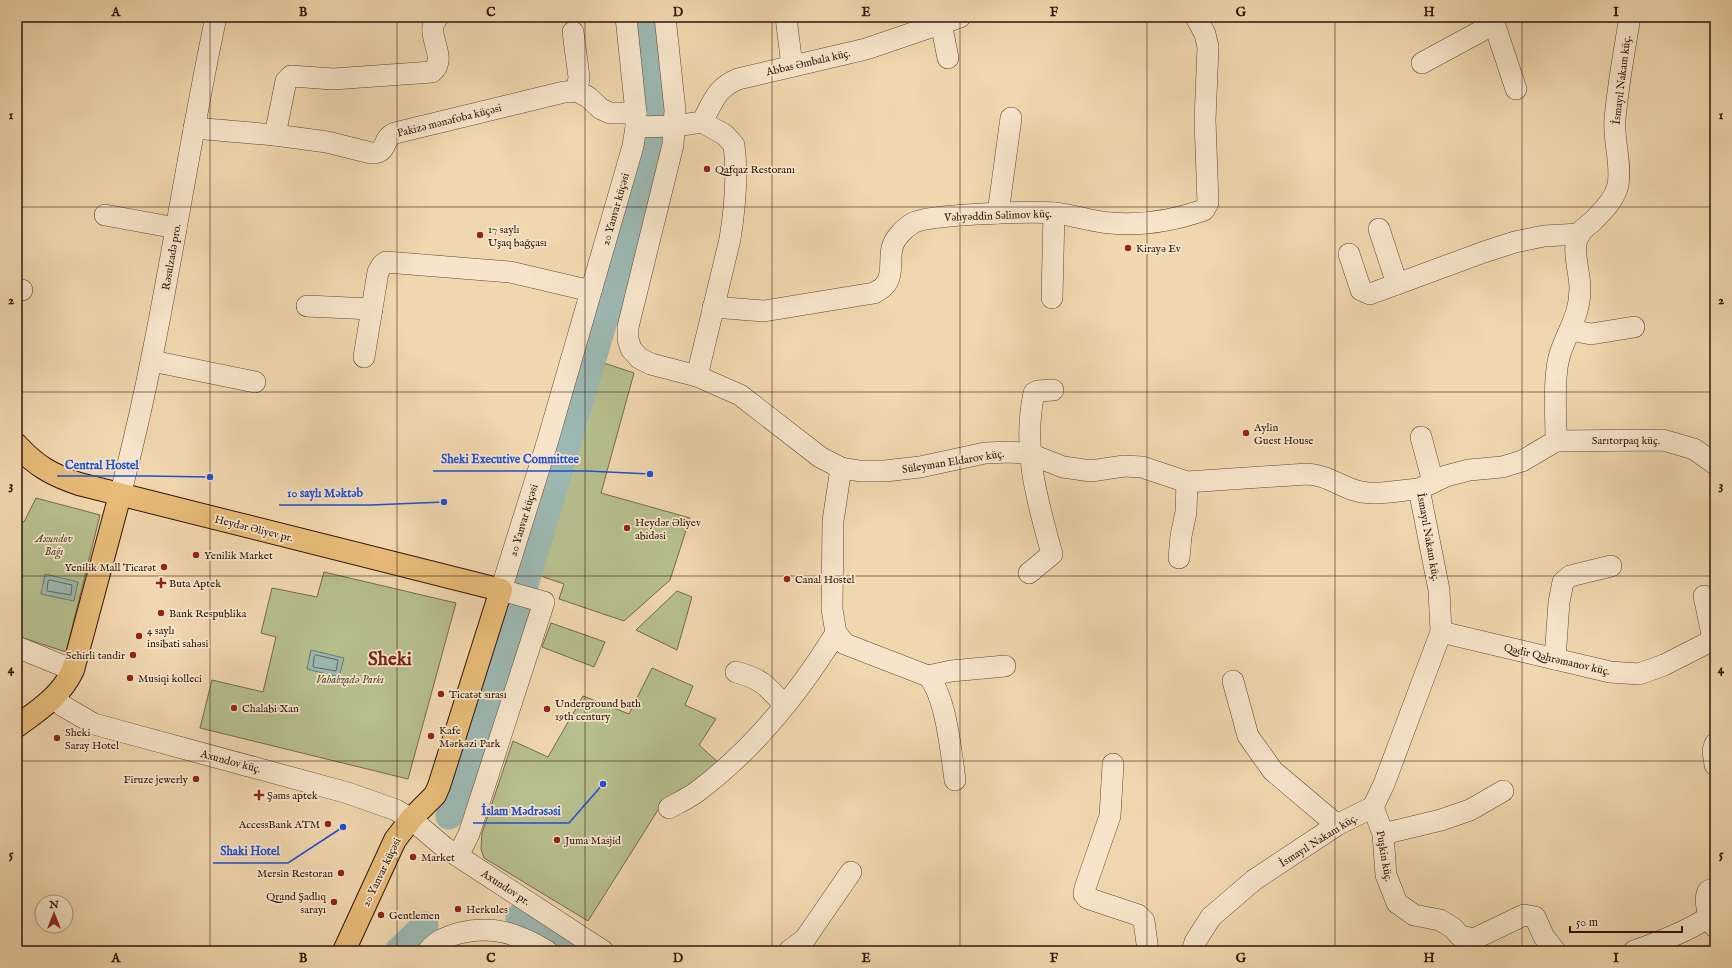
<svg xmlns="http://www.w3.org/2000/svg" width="1732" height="968" viewBox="0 0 1732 968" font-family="'IM FELL English',serif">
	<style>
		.green { fill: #b6bf8d; stroke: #726a4c }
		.water { fill: #9cb8b2; stroke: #70766f }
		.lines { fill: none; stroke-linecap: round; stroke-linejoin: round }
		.shore { stroke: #64665e; stroke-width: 1 }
		.river { stroke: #9cb8b2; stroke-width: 27 }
		.minor-casing { stroke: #5e4534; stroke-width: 22 }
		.major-casing { stroke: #2d140b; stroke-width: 24 }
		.minor { stroke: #f6e5ca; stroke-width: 21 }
		.major { stroke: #e8bc77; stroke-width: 22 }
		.grid { fill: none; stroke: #2d140b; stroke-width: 1; stroke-opacity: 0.55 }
		.poi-dot { fill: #8f2418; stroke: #f6e5ca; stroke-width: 1.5 }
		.labels { text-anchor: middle; stroke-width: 3.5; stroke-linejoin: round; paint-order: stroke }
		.street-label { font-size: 11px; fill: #2d140b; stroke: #f6e5ca }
		.poi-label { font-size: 11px; fill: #2d140b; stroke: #f6e5ca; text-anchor: start }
		.park-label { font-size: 11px; font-style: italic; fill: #564732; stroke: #f6e5ca }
		.town-label { font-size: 19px; font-weight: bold; fill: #7a1f14; stroke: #f6e5ca }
		.leader { fill: none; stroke: #1d4ed8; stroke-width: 1.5 }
		.callout-dot { fill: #1d4ed8; stroke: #f6e5ca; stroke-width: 1.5 }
		.callout-label { font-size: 12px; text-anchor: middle; font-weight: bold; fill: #1d4ed8; stroke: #f6e5ca; stroke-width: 3.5; stroke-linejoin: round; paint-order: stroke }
		.neatline { fill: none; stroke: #2d140b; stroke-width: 1.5 }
		.grid-label { font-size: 13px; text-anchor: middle; font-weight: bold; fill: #2d140b }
	</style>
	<rect width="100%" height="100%" fill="#f1d7ae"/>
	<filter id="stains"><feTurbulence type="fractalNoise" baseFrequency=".005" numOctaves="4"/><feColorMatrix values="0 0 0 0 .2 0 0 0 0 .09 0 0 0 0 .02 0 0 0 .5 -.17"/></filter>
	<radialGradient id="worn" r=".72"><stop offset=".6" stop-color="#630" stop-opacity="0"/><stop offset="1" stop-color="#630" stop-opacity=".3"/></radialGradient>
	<g class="green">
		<path d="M598,361L634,373L601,493L690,518L670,580L624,621L559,599L564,584L532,573Z"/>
		<path d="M36,498L100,515L66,652L17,636V520L24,522Z"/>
		<path d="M324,572L456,603L408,779L200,728L212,680L263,692L276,637L261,633L272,588L317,597Z"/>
		<path d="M677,591L692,597L677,650L636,630Z"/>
		<path d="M551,623L605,642L594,667L542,647Z"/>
		<path d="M652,668L693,686L685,705L716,719L699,745L720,764L667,800L658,810L588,921L484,858L481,849L482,833L513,741L548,757L583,696L629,714Z"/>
	</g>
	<g class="water">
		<path d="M45,574L78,582L74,601L41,594Z"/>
		<path d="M311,650L344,658L339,677L307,669Z"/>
	</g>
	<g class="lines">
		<g class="shore">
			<path d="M50,580L72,585L71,595L47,591L48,581Z"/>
			<path d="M316,655L338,660L336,671L313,667L314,657Z"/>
		</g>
		<g class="river">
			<path d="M449,816L515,618L654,155L657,116L649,17"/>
			<path d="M519,917L564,938L582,951"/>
			<path d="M398,951L425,925"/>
		</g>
		<defs>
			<g id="minor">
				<path d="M665,17L675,110L673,145L667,169L628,327V339L631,349L639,358L651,364L697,376L740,395L820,457L841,468L860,471H885L920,467L985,453L1012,452L1030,454L1063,467L1091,471L1124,466L1142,467L1187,482L1307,474C1326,475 1336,484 1354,490C1373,497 1399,490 1419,489"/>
				<path d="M786,17L792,66"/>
				<path d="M1492,17L1516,89"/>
				<path d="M941,23L948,58"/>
				<path d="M573,32L579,77L577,91"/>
				<path d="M1422,63L1494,24"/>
				<path d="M636,127L675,126L702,122C713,102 716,88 738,79L866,49L960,17"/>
				<path d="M194,128L275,135L327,142L371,153C390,153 380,139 395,133L564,92L577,91L588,97L601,109L610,113H636"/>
				<path d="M275,135L286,81L291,76L333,79L432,72C447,59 430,41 433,26C434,23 436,19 438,17"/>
				<path d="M998,213L1011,118"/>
				<path d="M105,215L176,228"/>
				<path d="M1379,229L1397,284"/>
				<path d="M1349,254L1361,290L1370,294L1484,252L1515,242L1544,236L1580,234"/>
				<path d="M17,289L22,290"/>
				<path d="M1052,298L1054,213"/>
				<path d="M307,306L372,309"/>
				<path d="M713,307L764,311L874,293C877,291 882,289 884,286C894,277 889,260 892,248C894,239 904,228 913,223C926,214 1034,211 1055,213C1074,215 1092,222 1111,223C1142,226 1175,220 1204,210L1208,203L1205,120L1208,47L1205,34L1196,17"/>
				<path d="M1570,330L1591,334L1634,327"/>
				<path d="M364,357L378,272L382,265L386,262L510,272L591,291"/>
				<path d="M152,361L255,382"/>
				<path d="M697,376L730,239C735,208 738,176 734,145L725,135L702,122"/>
				<path d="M1421,437L1433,482"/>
				<path d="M1556,441L1663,440L1694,449L1715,464"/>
				<path d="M841,468L833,521L832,609L836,633L845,644L928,676C946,696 951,752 955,780"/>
				<path d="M120,495C162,338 182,176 216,17"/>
				<path d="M1179,558L1181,536L1186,512L1187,482"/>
				<path d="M1029,573L1052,554C1037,500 1022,449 1034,393L1038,391L1053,390"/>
				<path d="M1704,596L1713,639"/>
				<path d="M1441,632L1610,672L1639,674L1664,665L1715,639"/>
				<path d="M17,647L73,670"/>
				<path d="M1555,659L1559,602L1563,582L1570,576L1611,566"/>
				<path d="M736,672C762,679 767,686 784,705"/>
				<path d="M928,676L951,671L1005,666"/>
				<path d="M1233,681L1248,736L1273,771L1337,825"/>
				<path d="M55,697L63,706L94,724L348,793L396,810L411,819L444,847L603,951"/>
				<path d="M1715,744L1713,751L1715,765"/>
				<path d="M1113,764L1110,816L1085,888L1084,894L1087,898L1138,915L1144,921L1148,951"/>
				<path d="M1373,807L1383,834L1386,875L1397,903L1414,915L1440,920L1453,928L1460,936L1474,939L1524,915L1535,917L1544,937L1555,951"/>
				<path d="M669,808C678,803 689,798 698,791C754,749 799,693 836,633"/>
				<path d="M1383,834L1441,820L1470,810L1503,791"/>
				<path d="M458,856L469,834L544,602L501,590L548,440L633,146L636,127V113L626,17"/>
				<path d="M1715,888L1708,891C1703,903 1709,916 1715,927"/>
				<path d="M428,951C436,941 445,938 456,934C492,924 516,933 547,951"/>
				<path d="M789,951L805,939L851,872"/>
				<path d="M1192,951L1195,942L1211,917L1254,880L1337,825L1373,807L1384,784L1441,632L1439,590L1419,489L1446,476L1469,470L1502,467L1522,461L1556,441C1556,418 1553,375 1560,354C1568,329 1580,316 1580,288C1580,272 1571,249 1579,234C1582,230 1588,225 1592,222C1602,212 1615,199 1618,185C1622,163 1613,141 1615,119C1618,85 1624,51 1630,17"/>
				<path d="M1634,951C1660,942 1686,932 1709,917"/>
			</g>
			<g id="major">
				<path d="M17,445C36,466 52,475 79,484L501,590L439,786L435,795L411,819L395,840L344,951"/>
				<path d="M17,726C39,710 61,696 73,670L120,495"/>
			</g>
		</defs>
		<use href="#minor" class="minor-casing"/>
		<use href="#major" class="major-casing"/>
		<use href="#minor" class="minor"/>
		<use href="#major" class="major"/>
	</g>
	<path class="grid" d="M210,17V951M397,17V951M585,17V951M772,17V951M960,17V951M1147,17V951M1335,17V951M1522,17V951M17,207H1715M17,392H1715M17,576H1715M17,761H1715"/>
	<g class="poi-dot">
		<circle cx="707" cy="169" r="4"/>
		<circle cx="480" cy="235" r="4"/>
		<circle cx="1128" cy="248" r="4"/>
		<circle cx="1246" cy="433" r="4"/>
		<circle cx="627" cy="528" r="4"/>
		<circle cx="196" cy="555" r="4"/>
		<circle cx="164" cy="567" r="4"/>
		<circle cx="787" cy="579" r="4"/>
		<path d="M159 577h4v4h4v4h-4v4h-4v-4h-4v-4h4z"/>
		<circle cx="161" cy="613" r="4"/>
		<circle cx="139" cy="636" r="4"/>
		<circle cx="133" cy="655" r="4"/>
		<circle cx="130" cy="678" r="4"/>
		<circle cx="441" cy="694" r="4"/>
		<circle cx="234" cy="708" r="4"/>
		<circle cx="547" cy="709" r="4"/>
		<circle cx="431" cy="736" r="4"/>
		<circle cx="57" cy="738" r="4"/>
		<circle cx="196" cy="779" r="4"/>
		<path d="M257 789h4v4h4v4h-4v4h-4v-4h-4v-4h4z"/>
		<circle cx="328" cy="824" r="4"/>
		<circle cx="557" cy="840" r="4"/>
		<circle cx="413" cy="857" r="4"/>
		<circle cx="341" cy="873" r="4"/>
		<circle cx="334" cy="902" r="4"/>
		<circle cx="458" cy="909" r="4"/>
		<circle cx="381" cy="915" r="4"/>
	</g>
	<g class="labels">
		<g class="street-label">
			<text transform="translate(808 62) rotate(-13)" y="4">Abbas Əmbala küç.</text>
			<text transform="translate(1621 80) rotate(-83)" y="4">İsmayıl Nakam küç.</text>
			<text transform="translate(449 120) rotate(-14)" y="4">Pakizə mənəfoba küçəsi</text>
			<text transform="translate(615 209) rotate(-74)" y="4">20 Yanvar küçəsi</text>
			<text transform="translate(998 215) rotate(-2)" y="4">Vəhyəddin Səlimov küç.</text>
			<text transform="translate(171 257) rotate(-80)" y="4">Rəsulzadə pro.</text>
			<text x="1626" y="444">Sarıtorpaq küç.</text>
			<text transform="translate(953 461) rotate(-9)" y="4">Süleyman Eldarov küç.</text>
			<text transform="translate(523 520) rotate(-73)" y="4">20 Yanvar küçəsi</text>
			<text transform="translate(254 528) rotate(14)" y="4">Heydər Əliyev pr.</text>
			<text transform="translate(1429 537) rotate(80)" y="4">İsmayıl Nakam küç.</text>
			<text transform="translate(1557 659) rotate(13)" y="4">Qədir Qəhrəmanov küç.</text>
			<text transform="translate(231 761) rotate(15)" y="4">Axundov küç.</text>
			<text transform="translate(1318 840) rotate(-32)" y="4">İsmayıl Nakam küç.</text>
			<text transform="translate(1385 856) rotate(80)" y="4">Puşkin küç.</text>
			<text transform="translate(381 872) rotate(-64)" y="4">20 Yanvar küçəsi</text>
			<text transform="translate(506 887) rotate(33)" y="4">Axundov pr.</text>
		</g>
		<g class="poi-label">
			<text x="715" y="173">Qafqaz Restoranı</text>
			<text x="488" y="233">17 saylı<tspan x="488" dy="13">Uşaq bağçası</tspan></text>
			<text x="1136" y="252">Kirayə Ev</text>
			<text x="1254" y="431">Aylin<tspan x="1254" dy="13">Guest House</tspan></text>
			<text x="635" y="526">Heydər Əliyev<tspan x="635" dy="13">abidəsi</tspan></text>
			<text x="204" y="559">Yenilik Market</text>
			<text x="156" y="571" text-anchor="end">Yenilik Mall Ticarət</text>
			<text x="795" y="583">Canal Hostel</text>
			<text x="169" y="587">Buta Aptek</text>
			<text x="169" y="617">Bank Respublika</text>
			<text x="147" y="634">4 saylı<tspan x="147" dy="13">insibati sahəsi</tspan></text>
			<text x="125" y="659" text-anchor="end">Sehirli təndir</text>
			<text x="138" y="682">Musiqi kolleci</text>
			<text x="449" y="698">Ticatət sırası</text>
			<text x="555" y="707">Underground bath<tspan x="555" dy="13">19th century</tspan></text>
			<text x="242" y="712">Chalabi Xan</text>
			<text x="439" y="734">Kafe<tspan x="439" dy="13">Mərkəzi Park</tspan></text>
			<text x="65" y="736">Sheki<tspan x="65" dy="13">Saray Hotel</tspan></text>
			<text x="188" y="783" text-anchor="end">Firuze jewerly</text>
			<text x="267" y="799">Şəms aptek</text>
			<text x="320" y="828" text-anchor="end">AccessBank ATM</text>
			<text x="565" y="844">Juma Masjid</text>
			<text x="421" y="861">Market</text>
			<text x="333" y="877" text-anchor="end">Mersin Restoran</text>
			<text x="326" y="900" text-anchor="end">Qrand Şadlıq<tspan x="326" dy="13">sarayı</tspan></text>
			<text x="466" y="913">Herkules</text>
			<text x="389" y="919">Gentlemen</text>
		</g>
		<g class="park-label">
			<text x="54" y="542">Axundov<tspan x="54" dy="13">Bağı</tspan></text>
			<text x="350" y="683">Vahabzadə Parkı</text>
		</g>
		<g class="town-label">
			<text x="390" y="665">Sheki</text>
		</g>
	</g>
	<path class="leader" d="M650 474L587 471H433M210 477L147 476H57M444 502L371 505H279M603 784L569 823H473M343 827L288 863H213"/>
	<g class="callout-dot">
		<circle cx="650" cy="474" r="4"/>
		<circle cx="210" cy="477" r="4"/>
		<circle cx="444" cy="502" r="4"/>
		<circle cx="603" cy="784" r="4"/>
		<circle cx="343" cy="827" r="4"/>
	</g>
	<g class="callout-label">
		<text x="510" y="463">Sheki Executive Committee</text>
		<text x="102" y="469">Central Hostel</text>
		<text x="325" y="497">10 saylı Məktəb</text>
		<text x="521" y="815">İslam Mədrəsəsi</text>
		<text x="250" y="855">Shaki Hotel</text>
	</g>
	<rect width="1732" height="968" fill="none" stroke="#f1d7ae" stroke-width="44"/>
	<g transform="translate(54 914)"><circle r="19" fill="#f6e5ca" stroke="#a6917e"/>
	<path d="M0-3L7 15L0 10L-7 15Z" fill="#8f2418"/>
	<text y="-6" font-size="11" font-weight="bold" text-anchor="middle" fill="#2d140b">N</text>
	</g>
	<path d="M1570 926v6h112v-6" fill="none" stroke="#2d140b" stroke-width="2"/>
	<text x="1576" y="926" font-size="12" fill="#2d140b" stroke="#f6e5ca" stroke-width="3" paint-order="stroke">50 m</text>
	<rect x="22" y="22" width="1688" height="924" class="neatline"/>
	<g class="grid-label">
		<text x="116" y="16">A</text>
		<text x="303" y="16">B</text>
		<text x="491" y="16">C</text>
		<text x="678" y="16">D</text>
		<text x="866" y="16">E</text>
		<text x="1054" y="16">F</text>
		<text x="1241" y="16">G</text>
		<text x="1429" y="16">H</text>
		<text x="1616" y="16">I</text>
		<text x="11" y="119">1</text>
		<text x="1721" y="119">1</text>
		<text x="11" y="304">2</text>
		<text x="1721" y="304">2</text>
		<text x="11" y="489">3</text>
		<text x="1721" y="489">3</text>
		<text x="11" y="673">4</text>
		<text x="1721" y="673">4</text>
		<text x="11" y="858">5</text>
		<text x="1721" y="858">5</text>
		<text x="116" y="962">A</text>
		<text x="303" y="962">B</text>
		<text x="491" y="962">C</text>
		<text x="678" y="962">D</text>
		<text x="866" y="962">E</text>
		<text x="1054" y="962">F</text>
		<text x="1241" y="962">G</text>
		<text x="1429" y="962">H</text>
		<text x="1616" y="962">I</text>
	</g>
	<rect width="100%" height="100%" filter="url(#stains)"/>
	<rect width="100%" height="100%" fill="url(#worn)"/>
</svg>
